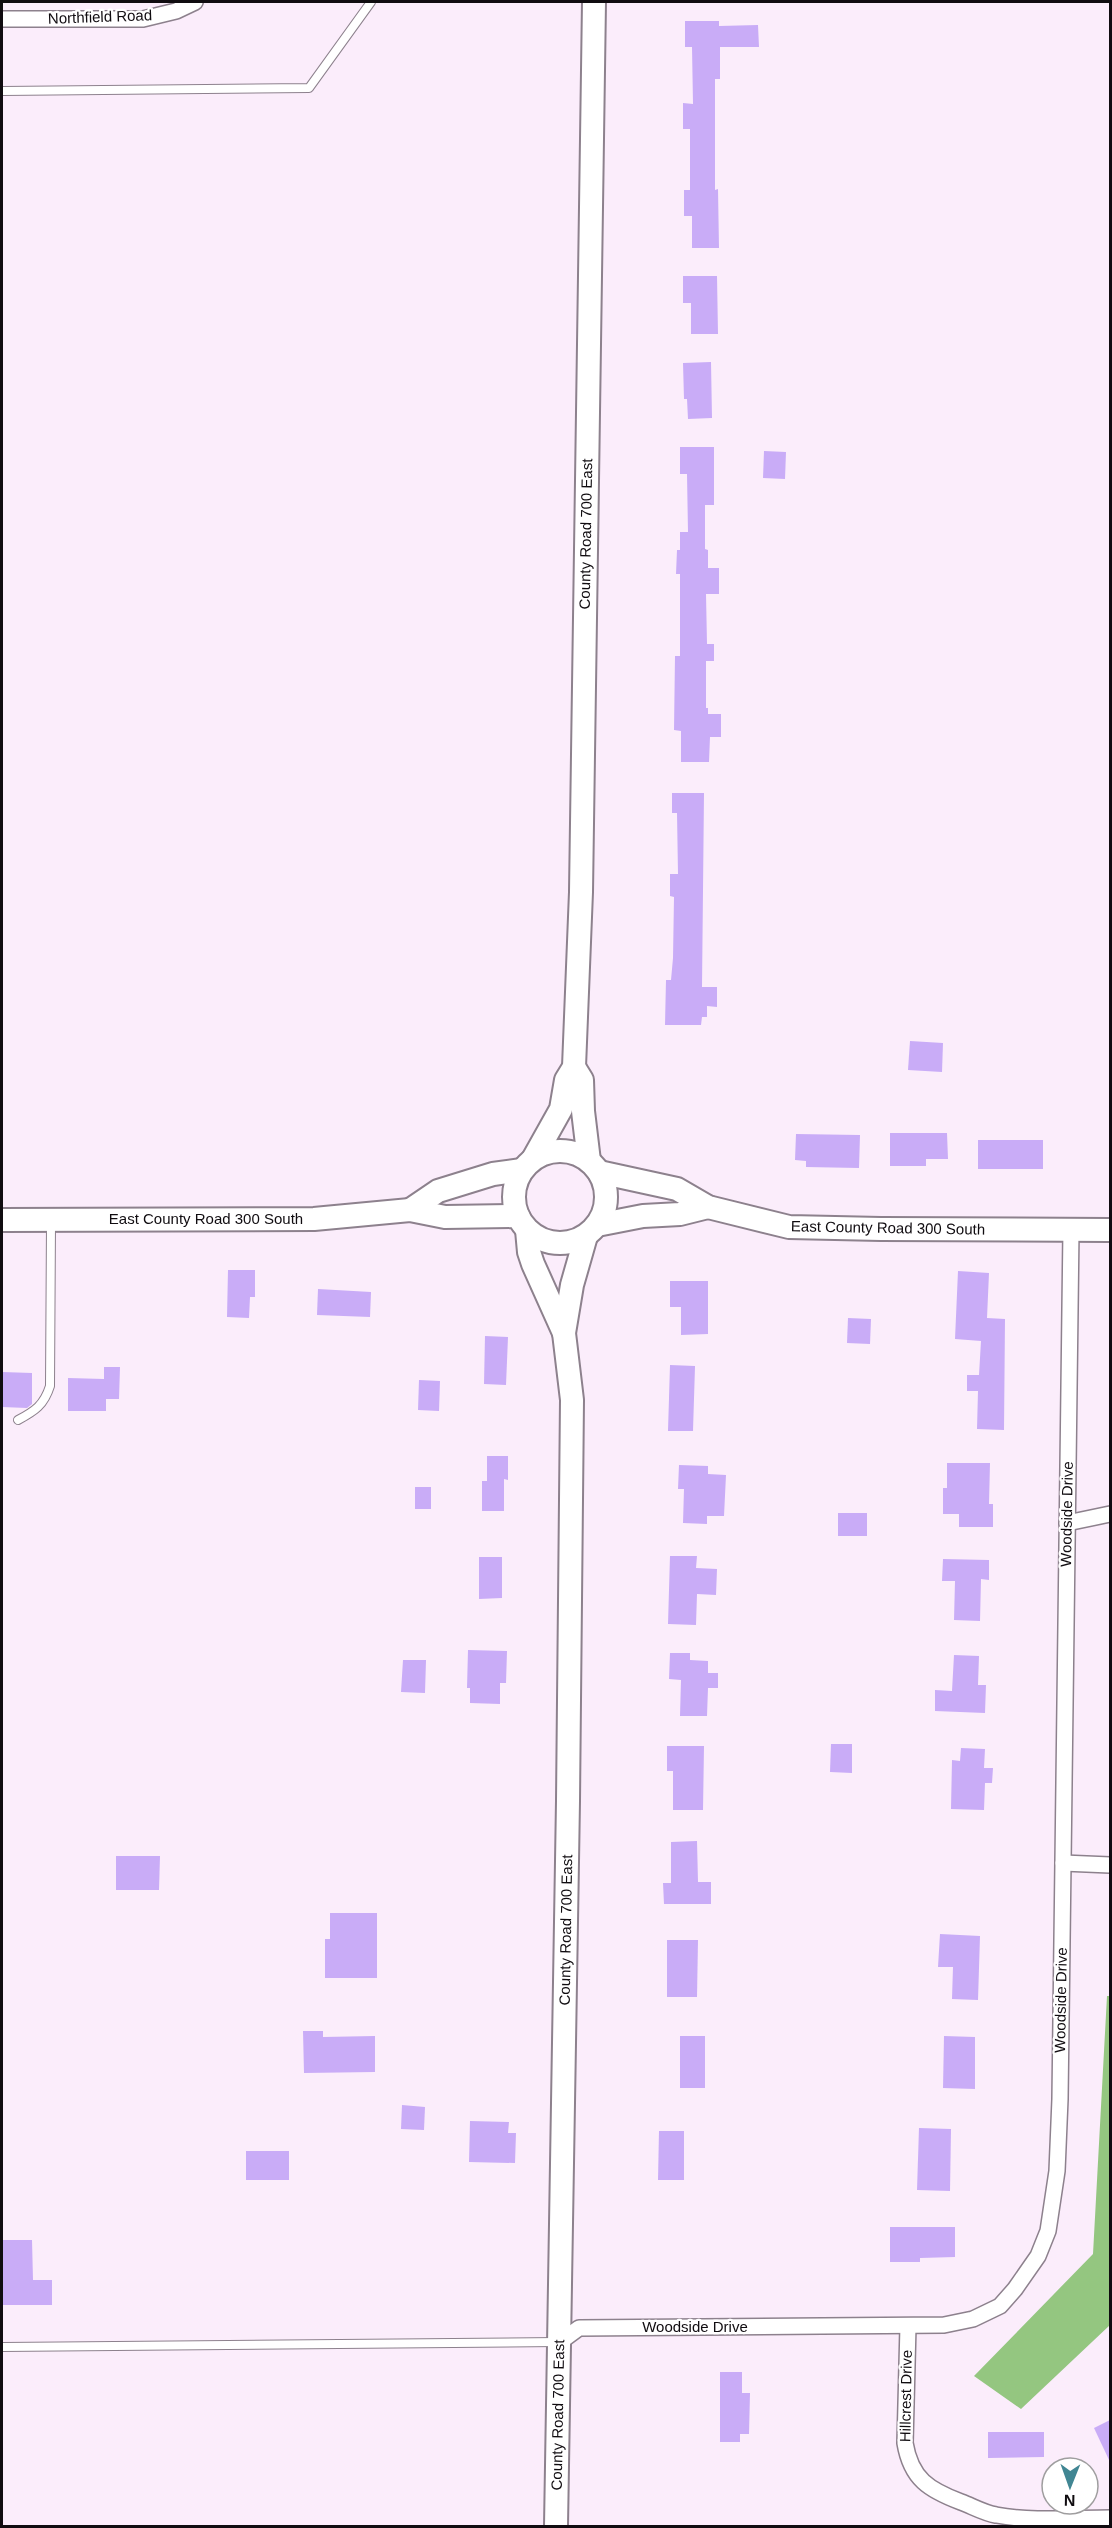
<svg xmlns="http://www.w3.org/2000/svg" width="1112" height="2528" viewBox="0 0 1112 2528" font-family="Helvetica,sans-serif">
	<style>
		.forest { fill: #94c680 }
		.building { fill: #c9acf7 }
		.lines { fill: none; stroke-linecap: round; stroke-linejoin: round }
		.lane-casing { stroke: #8d818d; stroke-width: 10 }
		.street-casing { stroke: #8d818d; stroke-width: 18 }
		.secondary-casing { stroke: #8d818d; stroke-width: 26 }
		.lane { stroke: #fff; stroke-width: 8 }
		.street { stroke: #fff; stroke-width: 15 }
		.secondary { stroke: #fff; stroke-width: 22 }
		.labels { text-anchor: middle; stroke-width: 4.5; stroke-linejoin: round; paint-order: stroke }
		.street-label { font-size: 15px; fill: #100c10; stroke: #fff }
	</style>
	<rect width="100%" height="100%" fill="#fbedfb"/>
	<path class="forest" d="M1107,1996H1110V2325L1021,2409L974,2376L1093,2254Z"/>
	<g class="building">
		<path d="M685,21H719V26L758,25L759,47H720V79H715V190L718,189L719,248H692V216H684V190H690V129H683V103L693,104L692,47H685Z"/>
		<path d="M683,276H717L718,334H691V303H683Z"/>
		<path d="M711,362L712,418L688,419L687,399H684L683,363Z"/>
		<path d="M680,447H714V505H705V549L708,550V568H719V594H706L707,644H714V661H706V708H708V714H721V737H710L709,762H681V731L674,730L675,656H680V574H676L677,550H680V532H688L687,474H680Z"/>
		<path d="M764,451L786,452L785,479L763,478Z"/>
		<path d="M672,793H704L702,987H717V1007L707,1006V1017H702L701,1025H665L666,980H671L673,958L674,897L670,896V874H678L677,813H672Z"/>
		<path d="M910,1041L943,1043L942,1072L908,1070Z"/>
		<path d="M890,1133H947L948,1159H926V1166H890Z"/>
		<path d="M796,1134L860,1135L859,1168L806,1167V1161L795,1160Z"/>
		<rect x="978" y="1140" width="65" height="29"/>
		<path d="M228,1270H255V1297H250L249,1318L227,1317Z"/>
		<path d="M958,1271L989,1273L987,1318L1005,1319L1004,1430L977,1429L978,1391H967V1375H979L981,1341L955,1339Z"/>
		<path d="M670,1281H708V1334L681,1335V1307H670Z"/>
		<path d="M318,1289L371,1292L370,1317L317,1315Z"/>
		<path d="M848,1318L871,1319L870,1344L847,1343Z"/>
		<path d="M485,1336L508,1337L506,1385L484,1384Z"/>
		<path d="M670,1365L695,1366L693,1431H668Z"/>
		<path d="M104,1367H120L119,1399H106V1411H68V1378L104,1379Z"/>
		<path d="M2,1372L32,1373V1404L27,1408L2,1407Z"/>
		<path d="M419,1380L440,1381L439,1411L418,1410Z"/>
		<path d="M487,1456H508V1480L504,1479V1511H482V1481H487Z"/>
		<path d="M947,1463H990L989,1504H993V1527H959V1514H943V1488H947Z"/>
		<path d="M679,1465L708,1466V1474L726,1475L724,1516H707V1524L683,1523L684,1489H678Z"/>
		<rect x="415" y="1487" width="16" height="22"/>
		<rect x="838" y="1513" width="29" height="23"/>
		<path d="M670,1556H697L696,1568L717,1569L716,1595L697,1594L696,1625L668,1624Z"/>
		<path d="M479,1557H502V1598L479,1599Z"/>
		<path d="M943,1559L989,1560V1580L981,1579L980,1621L954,1620L955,1581H942Z"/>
		<path d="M468,1650L507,1651L506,1683H500V1704L470,1703V1688H467Z"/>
		<path d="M670,1653H690V1660L708,1661V1673H718V1688H708L707,1716H680L681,1680L669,1679Z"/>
		<path d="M954,1655L979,1656L978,1685H986L985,1713L935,1711V1690L952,1691Z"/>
		<path d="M403,1660H426L425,1693L401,1692Z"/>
		<path d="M831,1744H852V1773L830,1772Z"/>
		<path d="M667,1746H704L703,1810H673V1771H667Z"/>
		<path d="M961,1748L985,1749L984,1768H993L992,1783H985L984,1810L951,1809L952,1760L960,1761Z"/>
		<path d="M697,1841L698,1882H711V1904H664L663,1883H671V1842Z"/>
		<path d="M116,1856H160L159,1890H116Z"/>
		<path d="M330,1913H377V1978H325V1939H330Z"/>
		<path d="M940,1934L980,1936L978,2000L952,1999L953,1967H938Z"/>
		<path d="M667,1940H698L697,1997H667Z"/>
		<path d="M303,2031H323V2037L375,2036V2072L304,2073Z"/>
		<rect x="680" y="2036" width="25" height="52"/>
		<path d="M944,2036L975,2037V2089L943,2088Z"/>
		<path d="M402,2105L425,2107L424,2130L401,2129Z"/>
		<path d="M470,2121L509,2122L508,2133H516L515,2163L469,2162Z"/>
		<path d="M919,2128L951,2129L950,2191L917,2190Z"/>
		<path d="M659,2131H684V2180H658Z"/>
		<rect x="246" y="2151" width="43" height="29"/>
		<path d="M890,2227H955V2257L920,2258V2262H890Z"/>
		<path d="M2,2240H32L33,2280H52V2305H2Z"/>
		<path d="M720,2372H742V2393H750L749,2434H740V2442H720Z"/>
		<path d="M1110,2420V2462L1094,2428Z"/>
		<path d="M988,2432H1044V2457L988,2458Z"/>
	</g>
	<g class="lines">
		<defs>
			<g id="lane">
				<path d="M2,91L309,88L371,2"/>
				<path d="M18,1420C35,1411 44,1405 50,1386L51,1224"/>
				<path d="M2,2347L558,2342"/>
			</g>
			<g id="street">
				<path d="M2,19H143L176,11L195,2"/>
				<path d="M1067,1523L1110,1514"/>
				<path d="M1063,1863L1110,1865"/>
				<path d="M908,2326L905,2443C911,2479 929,2490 961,2502C972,2506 984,2513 996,2515C1032,2522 1073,2518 1110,2518"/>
				<path d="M560,2342L579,2328L944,2325L973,2319L1000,2306L1015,2289L1038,2256L1048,2231L1057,2171L1060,2099L1071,1230"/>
			</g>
			<g id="secondary">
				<path d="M574,1067L582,1080L583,1111L589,1161"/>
				<circle cx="560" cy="1197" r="46"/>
				<path d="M533,1159L561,1109L566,1080L574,1067L581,892L594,2"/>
				<path d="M599,1172L677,1189L708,1207L789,1227L881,1229L1110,1230"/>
				<path d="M410,1210L438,1191L493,1174L522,1170"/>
				<path d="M2,1220L314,1219L410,1210L445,1217L518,1216"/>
				<path d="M597,1225L643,1216L680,1214L708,1207"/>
				<path d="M527,1230L529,1252L533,1264L564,1333"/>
				<path d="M556,2526L568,1801L572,1400L564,1333L572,1285L586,1236"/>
			</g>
		</defs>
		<use href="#lane" class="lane-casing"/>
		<use href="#street" class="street-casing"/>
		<use href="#secondary" class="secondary-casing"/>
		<use href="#lane" class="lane"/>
		<use href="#street" class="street"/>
		<use href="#secondary" class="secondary"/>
	</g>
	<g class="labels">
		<g class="street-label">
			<text transform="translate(100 17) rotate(-2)" y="5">Northfield Road</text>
			<text transform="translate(586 534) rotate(-89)" y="5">County Road 700 East</text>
			<text x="206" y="1224">East County Road 300 South</text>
			<text transform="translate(888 1228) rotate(1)" y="5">East County Road 300 South</text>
			<text transform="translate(1067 1514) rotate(-89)" y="5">Woodside Drive</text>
			<text transform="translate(566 1930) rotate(-89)" y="5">County Road 700 East</text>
			<text transform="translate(1061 2000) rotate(-89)" y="5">Woodside Drive</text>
			<text x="695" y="2332">Woodside Drive</text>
			<text transform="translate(906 2396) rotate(-89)" y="5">Hillcrest Drive</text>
			<text transform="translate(558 2415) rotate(-89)" y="5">County Road 700 East</text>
		</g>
	</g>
	<rect width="1112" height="2528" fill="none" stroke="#100c10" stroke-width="6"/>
	<g transform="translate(1070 2486) rotate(181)"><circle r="28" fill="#ffffff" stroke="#9f9e9f" stroke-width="1.5"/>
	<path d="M0-4.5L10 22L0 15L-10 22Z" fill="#418693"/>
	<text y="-9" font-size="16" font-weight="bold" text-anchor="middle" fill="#100c10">N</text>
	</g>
</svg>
